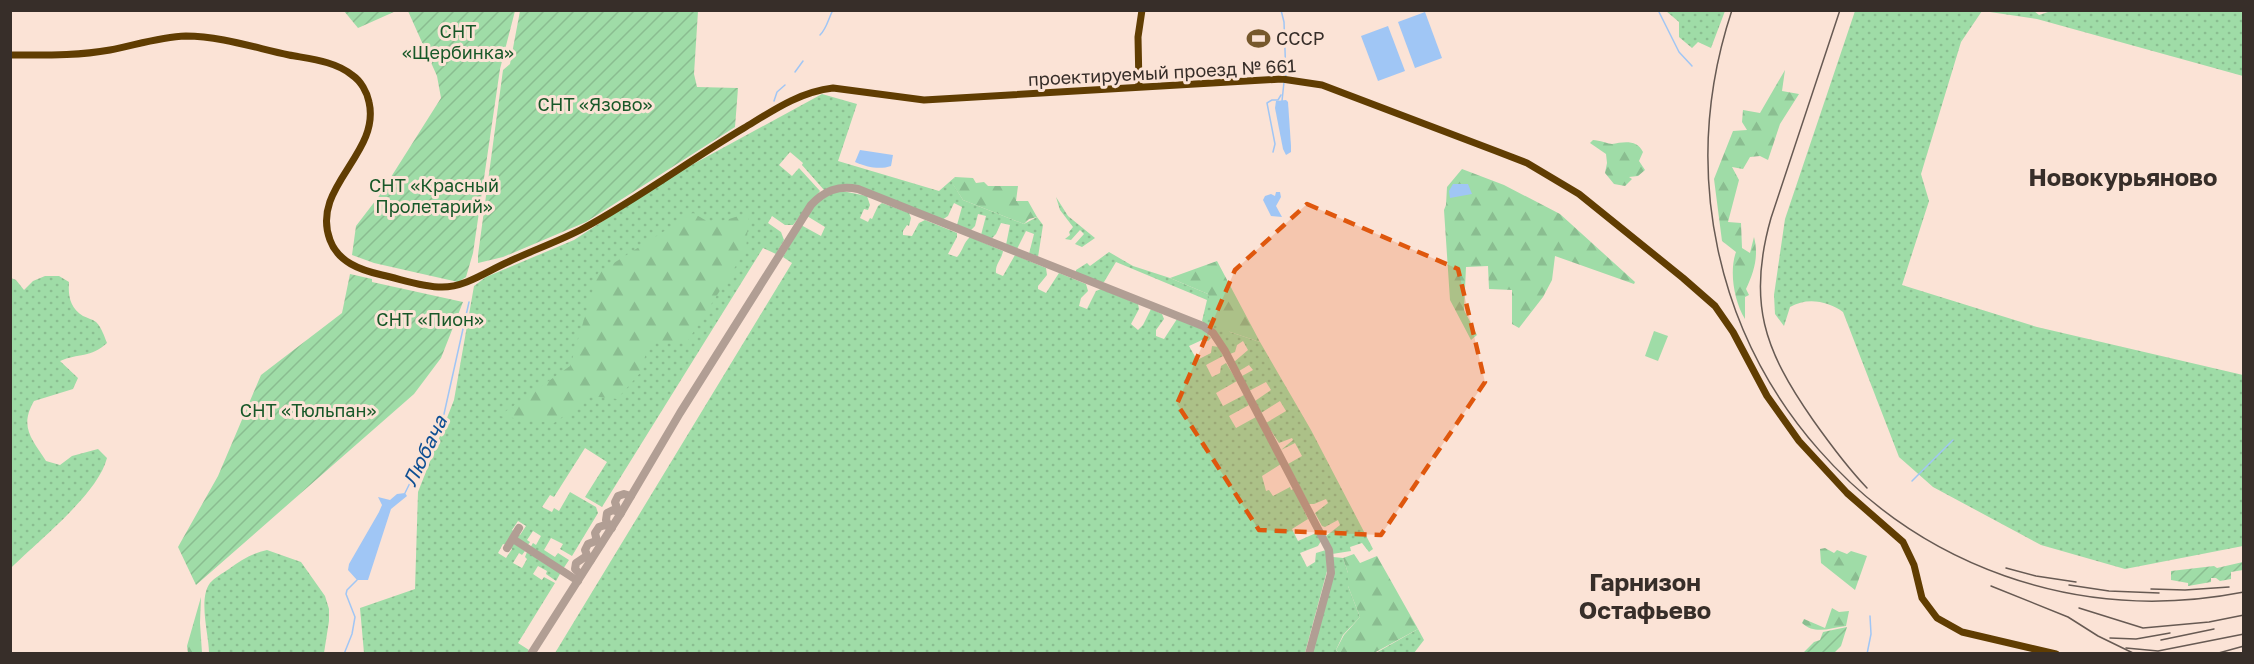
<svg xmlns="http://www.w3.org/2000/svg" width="2254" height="664" viewBox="0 0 2254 664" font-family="'Golos Text',sans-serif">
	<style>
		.grass { fill: url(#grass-dots) }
		.forest { fill: url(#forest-firs) }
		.park { fill: #9fdca7 }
		.garden { fill: url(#garden-furrows) }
		.water { fill: #a0c6f5 }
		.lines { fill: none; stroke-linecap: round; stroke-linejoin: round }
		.stream { stroke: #a0c6f5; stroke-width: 1.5 }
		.taxiway { stroke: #b19e94; stroke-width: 8 }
		.major { stroke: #603d02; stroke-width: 7 }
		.rail { stroke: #675a53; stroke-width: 1.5 }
		.marked { fill: #df570d; fill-opacity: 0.2; stroke: #df570d; stroke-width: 4.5; stroke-dasharray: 12 8; stroke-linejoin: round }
		.labels { text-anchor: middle; stroke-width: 6; stroke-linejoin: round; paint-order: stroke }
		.park-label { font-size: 18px; fill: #175828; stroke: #fbe3d6 }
		.poi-label { font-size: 18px; fill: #372e29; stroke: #fbe3d6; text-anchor: start }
		.street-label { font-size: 18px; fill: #372e29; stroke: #fbe3d6 }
		.water-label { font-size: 20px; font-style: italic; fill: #0e4f93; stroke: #fbe3d6 }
		.district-label { font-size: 24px; font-weight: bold; fill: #372e29; stroke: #fbe3d6 }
	</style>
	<defs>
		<pattern id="grass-dots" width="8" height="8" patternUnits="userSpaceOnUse" patternTransform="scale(1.5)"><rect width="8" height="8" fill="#9fdca7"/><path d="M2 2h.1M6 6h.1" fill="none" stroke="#8abd90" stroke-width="1.8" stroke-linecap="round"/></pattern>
		<pattern id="forest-firs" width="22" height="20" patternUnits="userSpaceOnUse" patternTransform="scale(1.5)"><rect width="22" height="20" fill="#9fdca7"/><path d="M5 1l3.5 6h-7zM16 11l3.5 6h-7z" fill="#8abd90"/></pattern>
		<pattern id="garden-furrows" width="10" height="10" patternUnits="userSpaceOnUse" patternTransform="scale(1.5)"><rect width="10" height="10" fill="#9fdca7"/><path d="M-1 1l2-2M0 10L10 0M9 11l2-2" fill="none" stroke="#8abd90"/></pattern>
	</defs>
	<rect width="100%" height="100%" fill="#fbe3d6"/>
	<g class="grass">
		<path d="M2054,10L2243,11V76L2037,19L1983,11H2034L2039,15Z"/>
		<path d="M1666,11V10L1725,11L1711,48L1698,42L1692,48L1679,37V22Z"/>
		<path d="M1855,11H1982L1961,42L1921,174L1929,201L1902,285L2037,327L2243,375V546L2125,569L2041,545L1933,487L1899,457L1843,312C1828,301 1807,297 1790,307L1784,326L1775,314L1774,295L1785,219Z"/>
		<path d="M822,94L857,104L838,161L939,191L955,177L953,184L963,200L1024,224L1037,217L1043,225L1038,257L1029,254L1034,234L1026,231L1017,249L1006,245L1010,225L1001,223L996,234L991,239L981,235L986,216L978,214L975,226L970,231L957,225L962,207L954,203L948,216L942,220L851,185L824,190L802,165L803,163L790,152L779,165L792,176L799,168L820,191L793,225H785L772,216L768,223L781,232L784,240L776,254L763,248L602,507L585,497L607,462L585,448L554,497L550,495L542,507L552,512L554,508L559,511L570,492L596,507L598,513L572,556L560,549L563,544L551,538L544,550L555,557L558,553L569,560L563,569L530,548L533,543L536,545L541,536L533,531L527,540L530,542L527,546L515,538L517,534L520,535L526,526L518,521L512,530L515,532L507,545L503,544L498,553L506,558L512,549L509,547L512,542L525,551L522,555L519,553L513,563L522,568L527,559L525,557L527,552L561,572L556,581L546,574L547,571L538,566L533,574L542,580L544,577L555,583L518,643L529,650L527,653H364L360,608L415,589L418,492L454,400L474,286L486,277L574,240L675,174Z"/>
		<path d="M842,191L867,196L870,205L868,210L864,209L860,218L868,222L870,218L872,219L878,206L882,203L909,213L911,218L909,226L907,225L903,231V235L912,236L919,223L925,220L957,233V237L948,254L957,257C963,251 963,243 970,237L1003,251C1002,259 995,264 996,273L1003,276L1015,255L1046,268L1047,275L1038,286V289L1046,293L1059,273L1086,284L1088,291L1081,298L1079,306L1087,309L1096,291L1101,289L1138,304L1139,309L1131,324L1138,330L1143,325L1151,309L1162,314L1164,319L1156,330V336L1164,339L1177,319C1189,324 1203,327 1211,338L1208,341L1202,340L1189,346L1197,360L1211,353L1212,346L1219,347L1223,356L1206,365L1212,377L1220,373L1221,366L1226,363L1237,381L1216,393L1223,406L1244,395L1249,405L1229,416L1236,428L1256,417L1281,464L1262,476L1266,491L1269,490L1273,496L1290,487L1291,490L1294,489L1308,519L1292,529L1298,541L1316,533L1321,541L1318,546L1300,553L1307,567L1315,562L1316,553L1326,550L1327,571L1305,653H555L792,263L783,257L801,225L821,236L825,227L807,216C813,201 826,194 842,191Z"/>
		<path d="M1056,197L1068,216L1095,238L1082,247L1075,244L1084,234L1080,230L1071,240L1065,239L1070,235L1069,232L1073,227L1060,210Z"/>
		<path d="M1109,252L1133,266L1170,278L1208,294L1230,332L1260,342L1311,430L1373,549L1369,552L1362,543L1350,547L1351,551L1332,554L1326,536L1340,525L1338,520L1325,527L1322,526L1315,513L1328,503L1326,499L1314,504H1309L1288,464L1302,456L1295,443L1281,450L1293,440L1292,438L1279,443L1266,423L1286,411L1280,401L1261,413L1255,401L1271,390L1266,382L1249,391L1242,376L1253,370L1249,365L1239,371L1234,362L1248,350L1243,341L1237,345L1235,352L1230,354L1218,335L1202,321L1207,300L1116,262L1104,282H1101L1076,273V270L1087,263L1090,266Z"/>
		<path d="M45,276H59L69,282C68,296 70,308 83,316C87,318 92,319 96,322C102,328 104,336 107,343C91,358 78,353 60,361L78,378L73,389L34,401C19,427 32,439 46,461L60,465L72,456L98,449L107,458C98,494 38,541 11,568V278L16,280L24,290L33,281Z"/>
		<path d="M267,550L301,562L325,596L329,609V621L324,653H209C209,635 198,599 210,583C214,578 223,573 229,569C241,560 253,553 267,550Z"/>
		<path d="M1333,557L1343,558L1348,573V586L1360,617L1343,635L1336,650L1339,653L1312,654L1332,573Z"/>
		<path d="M1418,629L1424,640L1414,653L1374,654Z"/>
	</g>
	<g class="forest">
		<path d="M1785,70L1782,91L1799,94L1780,124L1768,160L1760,156L1750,157L1743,169L1732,167L1739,180L1728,222L1741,223L1742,248L1750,253L1754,237C1759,256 1754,272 1746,289L1749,295L1745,297V319C1734,301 1729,271 1736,252L1722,241L1714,179L1733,131L1747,130L1742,122L1743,110L1760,113Z"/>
		<path d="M1593,140C1599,140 1609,144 1612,144C1623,142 1637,139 1643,152L1639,161L1645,170L1638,176L1629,177L1632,179L1625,186L1614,184L1605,173L1607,163L1606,154L1590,143Z"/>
		<path d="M1462,169L1504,185L1560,214L1635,282L1634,284L1555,256L1552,280L1543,297L1519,328L1512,324V290L1489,289L1488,266L1466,267L1464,310L1477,335L1471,340L1450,300L1444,210L1446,205L1447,187Z"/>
		<path d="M955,177L973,178L976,183L984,182L988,186H1018L1016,201H1028L1037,217L1029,219L1024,224L963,200L952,183Z"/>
		<path d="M693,213L712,224L749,213L746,250L687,342L649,341L641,372L617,399L591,396L554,423L499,416L570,366L598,273Z"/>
		<path d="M1217,261L1260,342L1230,332L1214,319L1208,294L1170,278Z"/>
		<path d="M1825,548L1834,553L1837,550L1847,554L1851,551L1867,556L1855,590L1821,563L1820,549Z"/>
		<path d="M1354,554L1360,563L1377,556L1418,629L1374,653H1339L1336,650L1344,635L1360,617L1348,586V573L1343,558Z"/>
		<path d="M201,597L200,623L202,653H188L187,646Z"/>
		<path d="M1832,608L1839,612L1849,611L1846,626C1830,628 1815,635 1802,623L1804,619L1825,628Z"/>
	</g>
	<path class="park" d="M1654,331L1668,336L1658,361L1645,356Z"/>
	<g class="garden">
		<path d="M344,11H396L358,28Z"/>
		<path d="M408,11H515L500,69L473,253L466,277L458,282L374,263L352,255L356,226L379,196L441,98L437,76Z"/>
		<path d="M520,11H698L694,74L697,87L738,88L735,127L586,222L503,257L478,263V255L503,70L510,64Z"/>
		<path d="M350,274L372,279V282L463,302L441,358L414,394L196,585L178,547L218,476L261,375L342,313Z"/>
		<path d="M2243,562V570L2231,572V579L2220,581L2216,578H2211V582L2188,586V583L2171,580V571L2214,566L2217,568Z"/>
		<path d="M1847,627L1841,646L1834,653H1803L1814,642L1820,640L1823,632Z"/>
	</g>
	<g class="water">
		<path d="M1425,12L1442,58L1415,68L1398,22Z"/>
		<path d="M1388,26L1405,71L1378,81L1361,36Z"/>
		<path d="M1286,100L1288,102L1291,146V152L1286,155L1283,149L1275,108L1276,101Z"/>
		<path d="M860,150L893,155L891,166C880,170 866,167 855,162Z"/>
		<path d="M1453,184H1468L1472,194L1450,198L1449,191Z"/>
		<path d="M1276,192H1280L1281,197L1276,206L1282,217L1271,216L1263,200L1265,196L1271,194L1275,196Z"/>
		<path d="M405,493L407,496L391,509L368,580H357L348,570L349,564L379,512L382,505L378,497L390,500L397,494Z"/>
	</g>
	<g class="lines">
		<g class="stream">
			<path d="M1281,10L1284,22L1286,78"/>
			<path d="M1658,10L1679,52L1692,66"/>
			<path d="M820,35C827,28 828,19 833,10"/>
			<path d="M795,72L803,61"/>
			<path d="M774,101L777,92L785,85"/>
			<path d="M1282,101L1284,82"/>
			<path d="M1273,152L1275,144L1267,103L1272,100H1278L1281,95"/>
			<path d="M1912,481L1953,440"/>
			<path d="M405,493L444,414L469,302"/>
			<path d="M344,654L352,634L355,617L346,594L347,590L357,580"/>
			<path d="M1867,654L1871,634L1870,616"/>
		</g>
		<g class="taxiway">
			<path d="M618,511L615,502L618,496L624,494L631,496"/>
			<path d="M609,526L606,520L607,513L613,510L621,513"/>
			<path d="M513,539L578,581"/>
			<path d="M597,541L595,533L599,527L605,525L612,528"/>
			<path d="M507,548L519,528"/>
			<path d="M588,557L585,550L588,544L596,541L601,544"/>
			<path d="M581,575L575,569L576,563L585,557L591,560"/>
			<path d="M531,654L621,513L680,413L811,205C824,191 838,185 858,189L1203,326L1213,333L1225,351L1329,550L1331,573L1309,654"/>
		</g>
		<g class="major">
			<path d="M10,55C44,55 77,56 110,50C136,45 159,37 186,36C220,36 256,48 289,55C310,59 335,61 352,75C361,81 367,92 369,102C381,154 310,187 330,240C338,262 360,270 382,275C401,279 422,287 442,287C466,287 487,271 508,262C533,250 560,241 584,228C639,198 690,160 744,128C772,111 799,92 833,88L924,100L1282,79L1322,85L1496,151L1527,163L1579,194L1683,278L1715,306L1733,332L1767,396L1799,441L1847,493L1903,542L1914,565L1922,598L1937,618L1962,632L2056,654"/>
			<path d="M1139,86L1138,37L1142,10"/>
		</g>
		<g class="rail">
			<path d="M1732,10C1623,340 1902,659 2244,592"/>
			<path d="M1840,10L1771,218C1747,302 1764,350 1813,420C1830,444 1847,467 1867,488"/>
			<path d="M2006,568L2036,576L2076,582"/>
			<path d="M2069,585L2109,591L2159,593"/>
			<path d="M1991,586L2068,617L2098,636L2135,654"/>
			<path d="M2151,589L2185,590L2229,587"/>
			<path d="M2079,608L2143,628L2209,622L2244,615"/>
			<path d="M2110,638L2136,639L2170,633"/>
			<path d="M2161,640L2214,629"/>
			<path d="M2126,648L2158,651L2244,634"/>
			<path d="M2215,654L2244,646"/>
		</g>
	</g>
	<path class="marked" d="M1307,204L1458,269L1485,382L1381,535L1259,530L1177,404L1235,270Z"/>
	<defs>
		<symbol id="stadium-bare" viewBox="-9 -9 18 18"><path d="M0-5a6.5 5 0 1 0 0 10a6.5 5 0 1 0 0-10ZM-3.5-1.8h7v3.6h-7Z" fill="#76582c" stroke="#fbe3d6" stroke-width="2.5" paint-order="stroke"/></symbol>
	</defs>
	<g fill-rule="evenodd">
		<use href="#stadium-bare" x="1242" y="22" width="33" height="33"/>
	</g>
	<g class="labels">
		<g class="park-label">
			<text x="458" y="38">СНТ<tspan x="458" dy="21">«Щербинка»</tspan></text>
			<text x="595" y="111">СНТ «Язово»</text>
			<text x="434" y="192">СНТ «Красный<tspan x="434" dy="21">Пролетарий»</tspan></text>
			<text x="430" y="326">СНТ «Пион»</text>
			<text x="308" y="417">СНТ «Тюльпан»</text>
		</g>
		<g class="poi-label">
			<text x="1276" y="45">СССР</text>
		</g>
		<g class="street-label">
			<text transform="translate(1162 73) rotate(-3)" y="6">проектируемый проезд № 661</text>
		</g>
		<g class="water-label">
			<text transform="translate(425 451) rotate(-64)" y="7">Любача</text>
		</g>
		<g class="district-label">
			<text x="2123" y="186">Новокурьяново</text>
			<text x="1645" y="591">Гарнизон<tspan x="1645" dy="28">Остафьево</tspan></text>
		</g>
	</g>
	<rect width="2254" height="664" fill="none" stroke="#372e29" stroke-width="24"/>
</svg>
